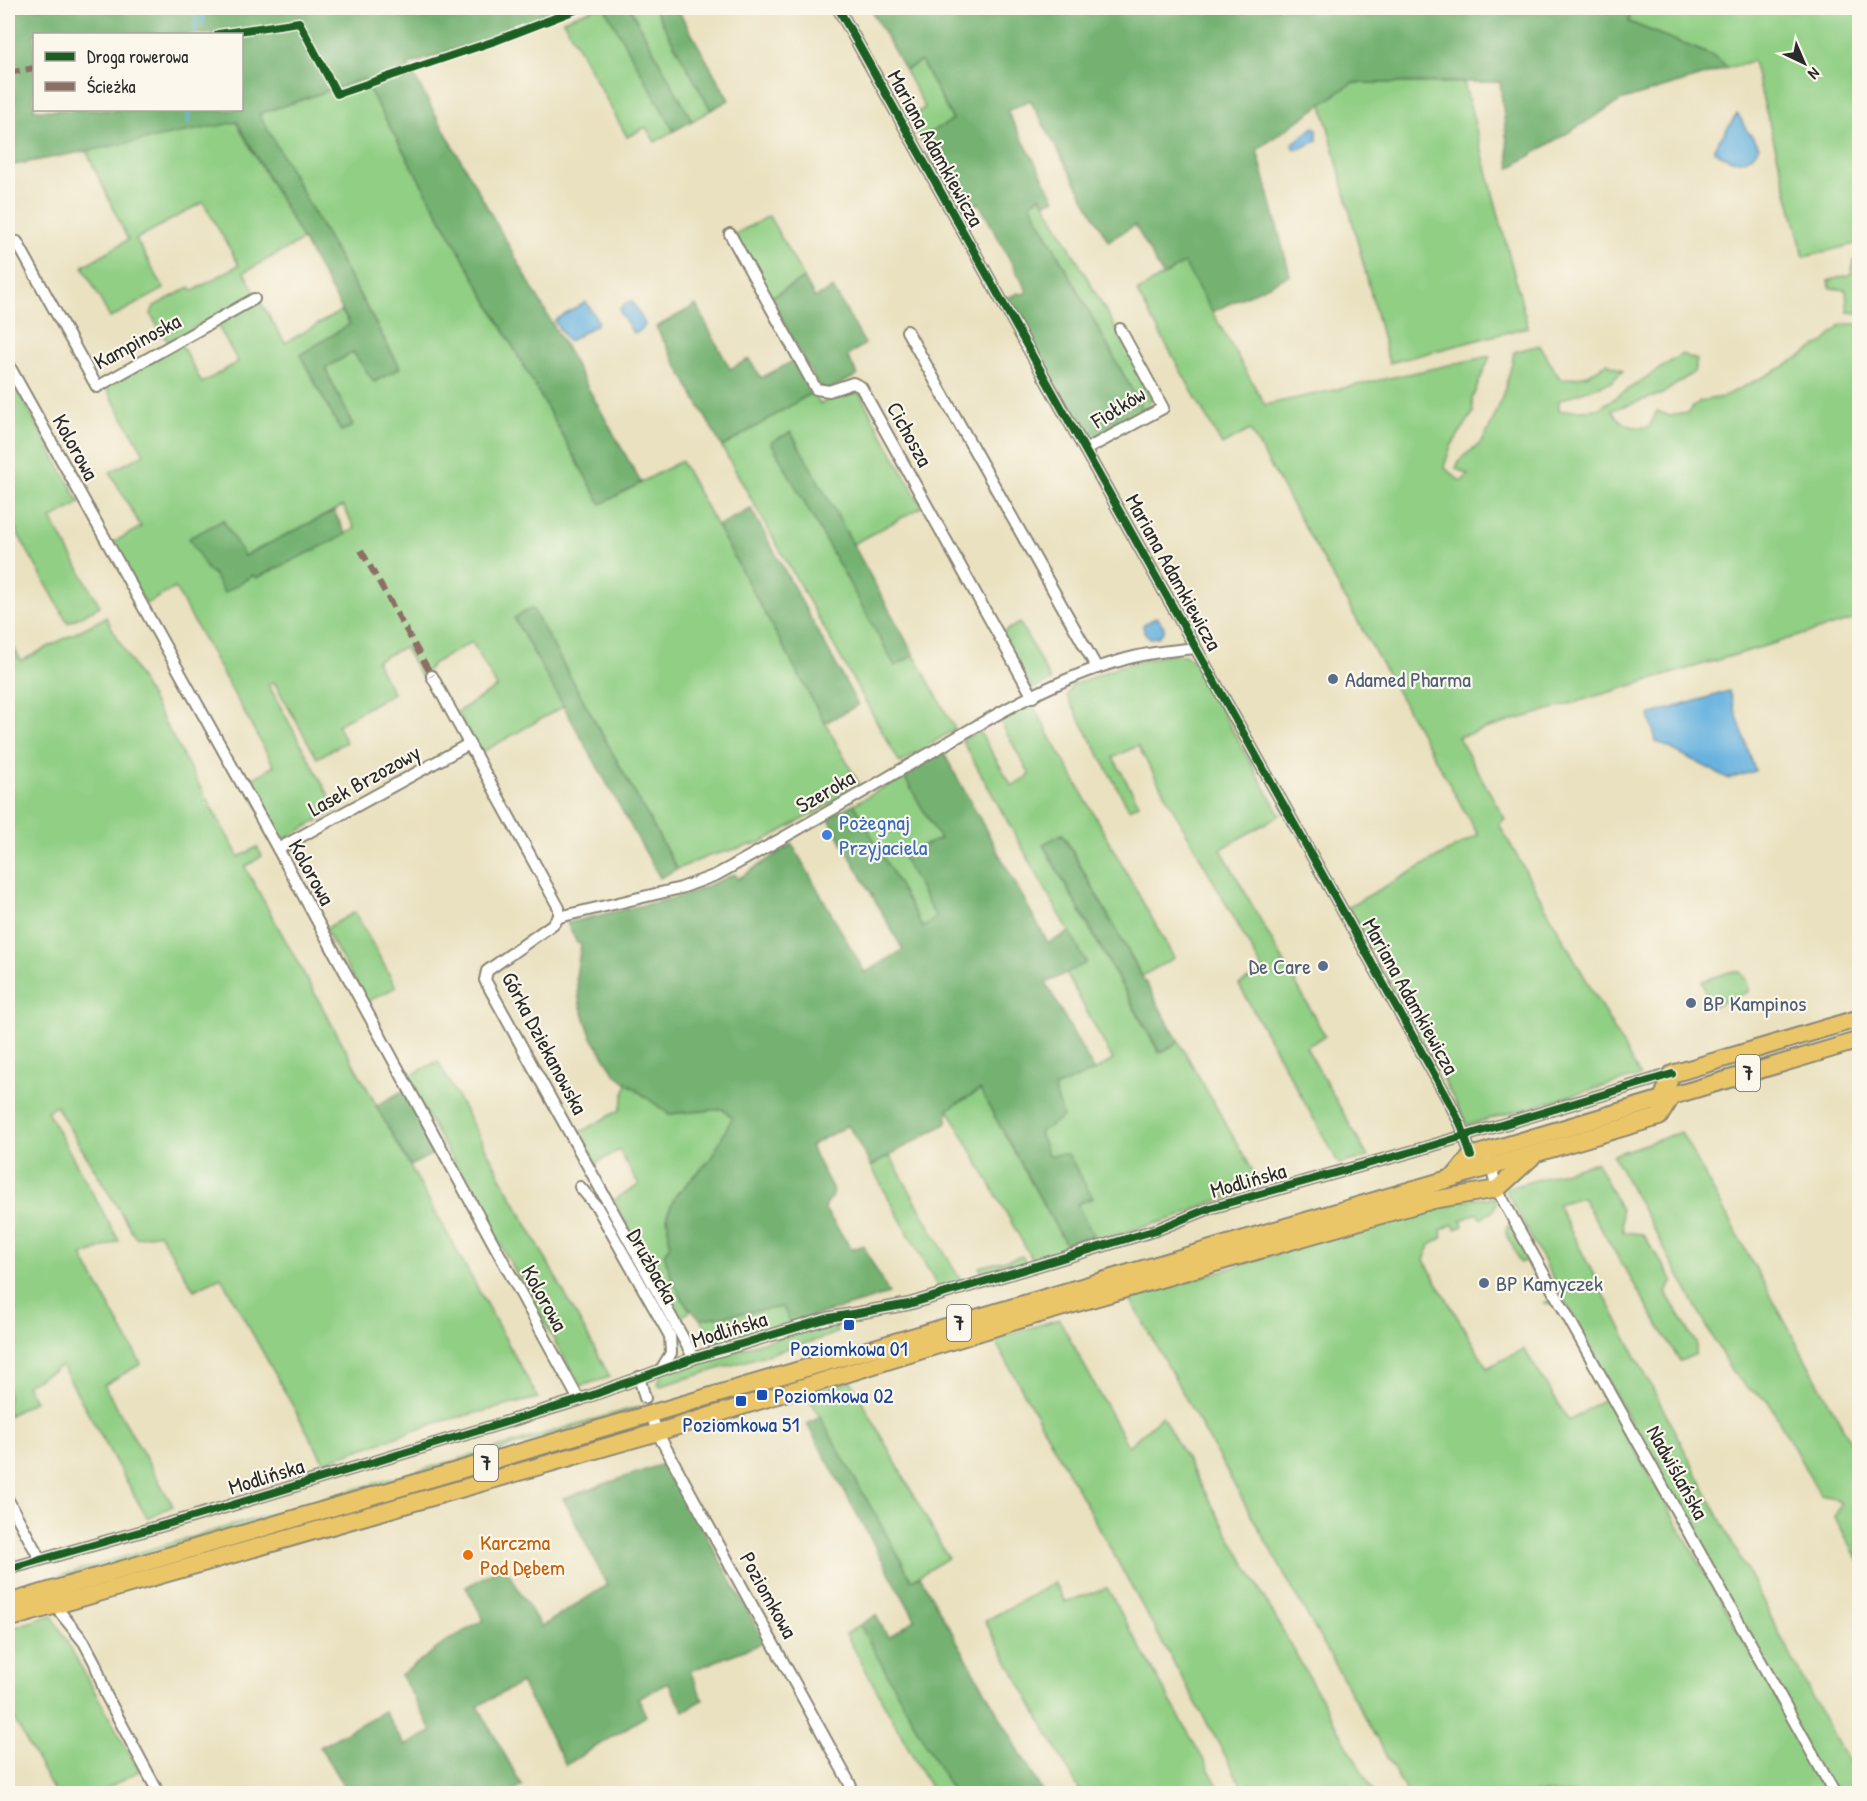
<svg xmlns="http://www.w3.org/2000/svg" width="1867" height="1801" viewBox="0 0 1867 1801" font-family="'Patrick Hand',sans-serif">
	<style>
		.green { fill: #91cf85; stroke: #5e7d58; stroke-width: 1.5; fill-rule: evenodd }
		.forest { fill: #74b272; stroke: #506e4e; stroke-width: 1.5; fill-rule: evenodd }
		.water { fill: #67b2df; stroke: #496e85; stroke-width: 1.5 }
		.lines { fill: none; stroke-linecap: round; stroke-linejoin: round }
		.stream { stroke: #67b2df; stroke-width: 3 }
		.minor-casing { stroke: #8a8676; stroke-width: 14 }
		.highway-casing { stroke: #8a8676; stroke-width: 20 }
		.minor { stroke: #fff; stroke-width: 10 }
		.highway { stroke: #ebc669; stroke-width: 16 }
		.quiet { stroke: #8d6e63; stroke-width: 6; stroke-dasharray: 12 6; stroke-linecap: butt }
		.cycleway-casing { stroke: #fbf7ec; stroke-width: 11 }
		.cycleway { stroke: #1b5e20; stroke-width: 8 }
		.service-dot { fill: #5c6f8a; stroke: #fbf7ec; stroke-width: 2 }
		.shop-dot { fill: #3f7fe0; stroke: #fbf7ec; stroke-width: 2 }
		.transit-dot { fill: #1a4fb4; stroke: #fbf7ec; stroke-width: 2 }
		.food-dot { fill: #e8710a; stroke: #fbf7ec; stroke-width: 2 }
		.labels { text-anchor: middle; stroke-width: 4.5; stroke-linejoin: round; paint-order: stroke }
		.shield { fill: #fbf7ec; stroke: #696865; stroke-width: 1.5 }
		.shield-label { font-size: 21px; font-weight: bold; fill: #2b2b2b }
		.street-label { font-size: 22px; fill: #2b2b2b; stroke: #fbf7ec }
		.service-label { font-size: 22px; fill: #4e5e75; stroke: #fbf7ec; text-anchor: start }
		.shop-label { font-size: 22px; fill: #366cbe; stroke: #fbf7ec; text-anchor: start }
		.transit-label { font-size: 22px; fill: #164399; stroke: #fbf7ec }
		.food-label { font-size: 22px; fill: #c56008; stroke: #fbf7ec; text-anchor: start }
	</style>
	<rect width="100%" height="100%" fill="#fbf7ec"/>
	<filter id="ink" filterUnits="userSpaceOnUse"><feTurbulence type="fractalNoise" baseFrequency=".0167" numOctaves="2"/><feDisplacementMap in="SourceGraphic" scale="12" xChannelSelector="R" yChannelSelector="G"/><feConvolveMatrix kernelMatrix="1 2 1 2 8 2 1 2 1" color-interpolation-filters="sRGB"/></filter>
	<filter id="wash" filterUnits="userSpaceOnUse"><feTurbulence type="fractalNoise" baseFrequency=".008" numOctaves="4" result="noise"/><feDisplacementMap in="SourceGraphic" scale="24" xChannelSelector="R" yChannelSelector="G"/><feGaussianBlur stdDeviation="1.35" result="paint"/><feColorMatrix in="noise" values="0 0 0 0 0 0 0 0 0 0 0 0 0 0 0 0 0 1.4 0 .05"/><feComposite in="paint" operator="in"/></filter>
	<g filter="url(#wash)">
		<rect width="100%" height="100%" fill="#eae1c0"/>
		<g class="green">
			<path d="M596,8H605L674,131L655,142L646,127L627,137L563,20Z"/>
			<path d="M630,8H654L711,110L692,121Z"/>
			<path d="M1631,8H1859V243L1804,257L1753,61L1728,68L1711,55L1629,22Z"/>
			<path d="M921,61L953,121L920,138L909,117L925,108L905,70Z"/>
			<path d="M363,79L601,504L681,461L860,786L858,789L762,842L709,856L677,869L532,608L515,618L564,706L479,754L457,712L497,687L472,642L432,664L422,678L404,647L376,661L393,693L337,725L346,742L317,758L274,682L268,684L337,810L277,843L245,783L274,766L175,588L146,604L112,543L141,527L110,472L144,454L105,386L181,344L202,383L238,362L217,324L260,301L285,343L341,311L351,325L301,355L341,431L353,426L349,416L325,368L354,352L374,382L400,367L259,114ZM343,506L355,529L256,578L254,575L224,592L213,573L223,520L243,557Z"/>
			<path d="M1352,83H1464L1528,327L1389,363L1322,104Z"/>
			<path d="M236,122L303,240L244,272L256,294L169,342L161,333L151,314L154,306L190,287L193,291L239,265L203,202L136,239L164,289L110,318L83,266L128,240L86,150Z"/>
			<path d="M1041,196L1153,395L1144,412L1030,203Z"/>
			<path d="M769,216L804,278L770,298L735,234Z"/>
			<path d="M1859,257V313L1848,312L1846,290L1831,288L1828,281L1851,274L1855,259Z"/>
			<path d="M1184,262L1265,405L1490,356L1472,399L1473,413L1451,446L1444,467L1461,482L1468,475L1456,468C1460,454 1474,452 1482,441C1494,425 1511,373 1514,352L1539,345L1561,380L1588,375L1607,363L1623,371L1611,382L1559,400V411L1598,409L1682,354L1697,360L1694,372L1662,394L1612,410C1620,424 1633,429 1649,427L1657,411L1670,416L1687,413L1700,401L1723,397L1785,366L1824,342L1842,324H1859V618L1458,737L1505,819L1499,824L1640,1076L1468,1125L1348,907L1478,835L1250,430L1222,445L1137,292Z"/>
			<path d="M8,373L80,503L51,519L100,606L68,623L8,516Z"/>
			<path d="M848,389L858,391L922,507L853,544L791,432L771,442L895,665L914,655L955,729L900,763L722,447L813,392L820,404Z"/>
			<path d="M106,617L239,857L257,847L262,856L245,867L538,1398L439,1422L324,1462L221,1277L194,1290L159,1233L136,1238L56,1106L47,1111L119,1241L82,1256L141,1364L104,1385L173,1506L147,1518L62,1366L26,1385L35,1401L8,1416V636L21,661Z"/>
			<path d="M1020,623L1051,681L1032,689L1001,633Z"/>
			<path d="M1170,654L1185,655L1193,660L1280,815L1221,849L1325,1036L1306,1047L1368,1157L1339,1164L1239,985L1263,970L1138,746L1113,757L1139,804L1129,809L1067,696L1071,686L1120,666Z"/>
			<path d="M1027,706L1035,709L1174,958L1142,976L1063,834L1043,845L1159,1053L1179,1042L1262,1187L1207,1204L1178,1217L1032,1259L948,1109L980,1090L1065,1243L1077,1204L1093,1198L1048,1155L1039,1133L1054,1088L1094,1071L1113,1060L1066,973L1086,962L962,740L979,731L1012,786L1030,775L1000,721Z"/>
			<path d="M904,776L940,840L901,854L936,918L922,928L854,804Z"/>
			<path d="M355,912L396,987L367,1002L325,929Z"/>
			<path d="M1733,971L1740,972C1745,978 1750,984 1748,992L1710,1007L1702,981Z"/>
			<path d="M438,1061L610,1377L580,1386L406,1078Z"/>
			<path d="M627,1083L669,1114L723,1109L733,1118L710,1160L676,1195L667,1215L670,1246L664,1254L671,1277L690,1311L679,1319L614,1200L639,1185L619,1150L596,1163L579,1133L620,1110Z"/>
			<path d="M1681,1132L1859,1457V1562L1835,1517L1841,1503L1831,1497L1820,1495L1768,1401L1746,1387L1730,1369L1613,1155Z"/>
			<path d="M890,1156L962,1283L940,1291L871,1166Z"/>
			<path d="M1597,1162L1621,1210L1623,1232L1643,1234L1673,1281L1666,1293L1696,1343V1354L1680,1361L1582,1197L1557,1204L1820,1712L1859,1781V1793H1407L1130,1299L1399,1216L1440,1202L1495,1197L1496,1204L1492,1212L1480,1218L1478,1213L1461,1220L1463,1226L1455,1229L1453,1224L1441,1230L1442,1238L1430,1245L1424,1260L1487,1368L1524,1349L1569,1421L1606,1398L1817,1771L1505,1189Z"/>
			<path d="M1507,1226L1513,1228L1553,1296V1305L1544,1304L1550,1300L1541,1286L1535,1289L1533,1287L1539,1282L1526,1260L1520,1263C1515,1253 1512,1243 1506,1233Z"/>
			<path d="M1022,1256L1026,1263L984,1276L979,1267Z"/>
			<path d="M783,1307L790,1323L715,1344L701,1319Z"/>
			<path d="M1059,1319L1128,1446L1162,1416L1374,1793H1246L994,1339Z"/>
			<path d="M834,1322L837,1332L823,1338L661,1386L658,1384L662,1371L685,1367L746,1347Z"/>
			<path d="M851,1381L948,1558L912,1580L807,1394Z"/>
			<path d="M645,1407L8,1598V1591L578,1424L630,1409Z"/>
			<path d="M642,1425L645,1427L8,1611Z"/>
			<path d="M1054,1583L1065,1602L1107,1588L1222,1793H1081L985,1621Z"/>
			<path d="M52,1615L139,1771L98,1793H55L8,1708V1629Z"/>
			<path d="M860,1625L953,1793H933L846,1634Z"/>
		</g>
		<g class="forest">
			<path d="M8,8H569L493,37L408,65L641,483L601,504L363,79L259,114L400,368L374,382L353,352L325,368L353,426L341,431L300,355L350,324L237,122L8,166ZM34,34H242V110H34Z"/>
			<path d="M605,8H630L692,121L674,131Z"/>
			<path d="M654,8H677L729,100L711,110Z"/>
			<path d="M870,8H1631L1629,22L1711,55L1728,68L1620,101L1510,168L1500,82L1352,83L1257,150L1290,275L1212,312L1184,263L1163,276L1135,225L1108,241L1030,100L1007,111L1055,199L1045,203L1040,196L1030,204L1144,412L1093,439L1087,438L1082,434L1007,298L1018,293L1024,294L1027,291L979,203L960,212L920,138L953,120L921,61L905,70Z"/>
			<path d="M804,278L815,298L833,288L865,344L847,356L858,375L829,390L819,387L770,298Z"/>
			<path d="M696,305L730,369L749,359L761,378L795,360L813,392L722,447L656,327Z"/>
			<path d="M791,432L914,655L895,666L771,442Z"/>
			<path d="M751,509L858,705L825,723L717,526Z"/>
			<path d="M334,511L346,535L256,578L253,575L224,593L213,573L208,571L189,538L223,520L244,556Z"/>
			<path d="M532,608L677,869L660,878L514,618Z"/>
			<path d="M942,750L1048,943L1070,932L1086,963L1046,983L1094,1071L1054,1088L1063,1117L1039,1133L1048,1155L1068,1154L1093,1198L1077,1204L1093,1235L1065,1243L980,1090L948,1109L947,1123L871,1166L848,1125L810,1146L832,1188L833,1196L824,1208L852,1250L863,1245L889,1294L790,1323L783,1307L701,1319C680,1304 671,1278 664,1254L670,1246L667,1215L676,1195L710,1160L732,1118L723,1109L669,1114L615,1074L591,1036L580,1004L576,977L581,944L577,943L567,923L686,895L735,874L738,879L792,844L865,973L903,950L828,817L854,804L923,928L936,917L901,854L940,839L904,776Z"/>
			<path d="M1062,834L1179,1042L1160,1053L1043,844Z"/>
			<path d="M404,1090L438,1151L410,1166L376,1106Z"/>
			<path d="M820,1417L912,1580L920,1576L1043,1793H953L860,1625L876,1615L888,1638L915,1619L807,1424Z"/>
			<path d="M666,1463L765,1642L690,1671L703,1700L684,1711L668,1683L638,1698L646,1716L566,1765L521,1683L478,1706L522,1786L510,1793H348L320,1747L384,1711L405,1746L432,1731L401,1675L449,1640L484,1620L466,1587L504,1565L541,1627L607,1585L563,1498Z"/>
		</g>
		<g class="water">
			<path d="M1737,114C1743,119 1743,127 1749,133C1753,138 1756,140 1759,146C1747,168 1732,162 1714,151V148Z"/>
			<path d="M1314,127L1317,129V141L1299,149L1293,148V143Z"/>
			<path d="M632,301L645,324L644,327L637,333H633L621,314L620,309L626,303Z"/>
			<path d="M586,302L598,321L597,324L568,342L555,322V320Z"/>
			<path d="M1157,617L1164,627V631L1158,637L1150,638L1144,632L1143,625Z"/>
			<path d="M1729,691L1755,771L1729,779L1656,741L1649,715Z"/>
		</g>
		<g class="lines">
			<g class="stream">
				<path d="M202,26L205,8"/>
				<path d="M195,31L197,8"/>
				<path d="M188,123L189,110"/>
			</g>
		</g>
	</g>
	<g filter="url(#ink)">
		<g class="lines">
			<defs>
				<g id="minor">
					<path d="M838,8L1449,1101L1461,1125L1471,1156"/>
					<path d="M730,234L816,389L829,391L853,383L861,387L1033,697"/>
					<path d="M8,246L17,242L97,387L254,299"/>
					<path d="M907,331L1097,668"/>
					<path d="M8,364L278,849L579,1400"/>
					<path d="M1085,450L1163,408L1120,329"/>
					<path d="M432,676L559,908V917L553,924L487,971L485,980L694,1358"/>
					<path d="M278,849L469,744"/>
					<path d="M559,917L681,888L716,875C788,836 859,794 930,753C990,718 1052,680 1119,661C1144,653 1169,651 1195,648"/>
					<path d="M1490,1163L1497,1189L1517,1226L1835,1794"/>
					<path d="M580,1187L597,1207L670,1336L671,1353L662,1368"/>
					<path d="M639,1377L645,1398"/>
					<path d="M651,1414L657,1432L849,1782L854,1794"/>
					<path d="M8,1500L40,1559"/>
					<path d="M8,1569L189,1518L579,1400L694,1358L829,1318L909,1304L1156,1230L1210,1208L1414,1151L1672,1074"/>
					<path d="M55,1606L84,1642L95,1663L106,1695L159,1794"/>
				</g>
				<g id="highway">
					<path d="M1662,1099L1672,1074L1860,1018"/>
					<path d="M1453,1178L1471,1156L1860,1040"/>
					<path d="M8,1603L1659,1117L1672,1096"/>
					<path d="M8,1619L665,1430L1022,1319L1291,1241L1433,1200L1497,1189L1532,1157"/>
				</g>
			</defs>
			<use href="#minor" class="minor-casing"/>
			<use href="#highway" class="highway-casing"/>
			<use href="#minor" class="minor"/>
			<use href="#highway" class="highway"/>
			<g class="quiet">
				<path d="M8,73L34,68"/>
				<path d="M361,550L432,676"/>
			</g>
			<defs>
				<g id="cycleway">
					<path d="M838,8L1449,1101L1461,1125L1471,1156"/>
					<path d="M218,34L299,22L337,94L495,41L581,8"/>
					<path d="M8,1569L189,1518L579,1400L694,1358L829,1318L909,1304L1156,1230L1210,1208L1414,1151L1672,1074"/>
				</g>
			</defs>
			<use href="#cycleway" class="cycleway-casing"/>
			<use href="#cycleway" class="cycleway"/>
		</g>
	</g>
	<g class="service-dot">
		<circle cx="1333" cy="679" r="6"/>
		<circle cx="1323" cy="966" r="6"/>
		<circle cx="1691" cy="1003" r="6"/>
		<circle cx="1484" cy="1283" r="6"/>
	</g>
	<circle class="shop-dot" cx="827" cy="835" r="6"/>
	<g class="transit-dot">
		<rect x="843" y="1319" width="12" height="12" rx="3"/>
		<rect x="756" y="1389" width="12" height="12" rx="3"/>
		<rect x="735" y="1395" width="12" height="12" rx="3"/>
	</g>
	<circle class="food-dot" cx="468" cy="1555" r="6"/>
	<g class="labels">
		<g class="shield">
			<rect x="1736" y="1055" width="24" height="36" rx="4.5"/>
			<rect x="947" y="1305" width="24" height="36" rx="4.5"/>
			<rect x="474" y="1445" width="24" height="36" rx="4.5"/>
		</g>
		<g class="shield-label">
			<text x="1748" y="1080">7</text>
			<text x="959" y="1330">7</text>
			<text x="486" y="1470">7</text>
		</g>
		<g class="street-label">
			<text transform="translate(936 148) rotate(61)" y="8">Mariana Adamkiewicza</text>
			<text transform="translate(137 341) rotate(-28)" y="8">Kampinoska</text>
			<text transform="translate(1118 407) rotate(-32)" y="8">Fiołków</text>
			<text transform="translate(910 434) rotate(61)" y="8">Cichosza</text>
			<text transform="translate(76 447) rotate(61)" y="8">Kolorowa</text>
			<text transform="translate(1174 572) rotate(61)" y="8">Mariana Adamkiewicza</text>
			<text transform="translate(364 780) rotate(-29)" y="8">Lasek Brzozowy</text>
			<text transform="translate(825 791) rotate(-30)" y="8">Szeroka</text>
			<text transform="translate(312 872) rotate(61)" y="8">Kolorowa</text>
			<text transform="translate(1411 996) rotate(61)" y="8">Mariana Adamkiewicza</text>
			<text transform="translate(545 1043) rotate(62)" y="8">Górka Dziekanowska</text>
			<text transform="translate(1248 1180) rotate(-16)" y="8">Modlińska</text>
			<text transform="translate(653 1266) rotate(61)" y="8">Drużbacka</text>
			<text transform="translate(545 1298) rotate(61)" y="8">Kolorowa</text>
			<text transform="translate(729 1329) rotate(-17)" y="8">Modlińska</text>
			<text transform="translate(1678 1472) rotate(61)" y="8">Nadwiślańska</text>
			<text transform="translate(266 1476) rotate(-17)" y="8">Modlińska</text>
			<text transform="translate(769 1595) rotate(61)" y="8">Poziomkowa</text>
		</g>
		<g class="service-label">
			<text x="1345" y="687">Adamed Pharma</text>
			<text x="1311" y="974" text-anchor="end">De Care</text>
			<text x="1703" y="1011">BP Kampinos</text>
			<text x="1496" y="1291">BP Kamyczek</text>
		</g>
		<g class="shop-label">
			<text x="839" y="830">Pożegnaj<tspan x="839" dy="25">Przyjaciela</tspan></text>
		</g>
		<g class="transit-label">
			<text x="849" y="1356">Poziomkowa 01</text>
			<text x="774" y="1403" text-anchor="start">Poziomkowa 02</text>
			<text x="741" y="1432">Poziomkowa 51</text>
		</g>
		<g class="food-label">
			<text x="480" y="1550">Karczma<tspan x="480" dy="25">Pod Dębem</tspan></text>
		</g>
	</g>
	<rect width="1867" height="1801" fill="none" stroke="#fbf7ec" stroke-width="30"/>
	<rect x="33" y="33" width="210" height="78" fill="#fbf7ec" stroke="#a8a59f" stroke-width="1.5"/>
	<rect x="45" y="52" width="30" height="9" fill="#1b5e20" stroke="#a8a59f" stroke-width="1.5"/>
	<text x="87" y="63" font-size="18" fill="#2b2b2b">Droga rowerowa</text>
	<rect x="45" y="82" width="30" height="9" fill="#8d6e63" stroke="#a8a59f" stroke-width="1.5"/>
	<text x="87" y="93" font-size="18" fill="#2b2b2b">Ścieżka</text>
	<g transform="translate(1804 63) rotate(136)" stroke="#fbf7ec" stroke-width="4.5" paint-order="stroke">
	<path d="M0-4.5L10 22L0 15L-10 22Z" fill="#2b2b2b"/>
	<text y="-9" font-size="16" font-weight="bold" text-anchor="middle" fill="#2b2b2b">N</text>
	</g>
</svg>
